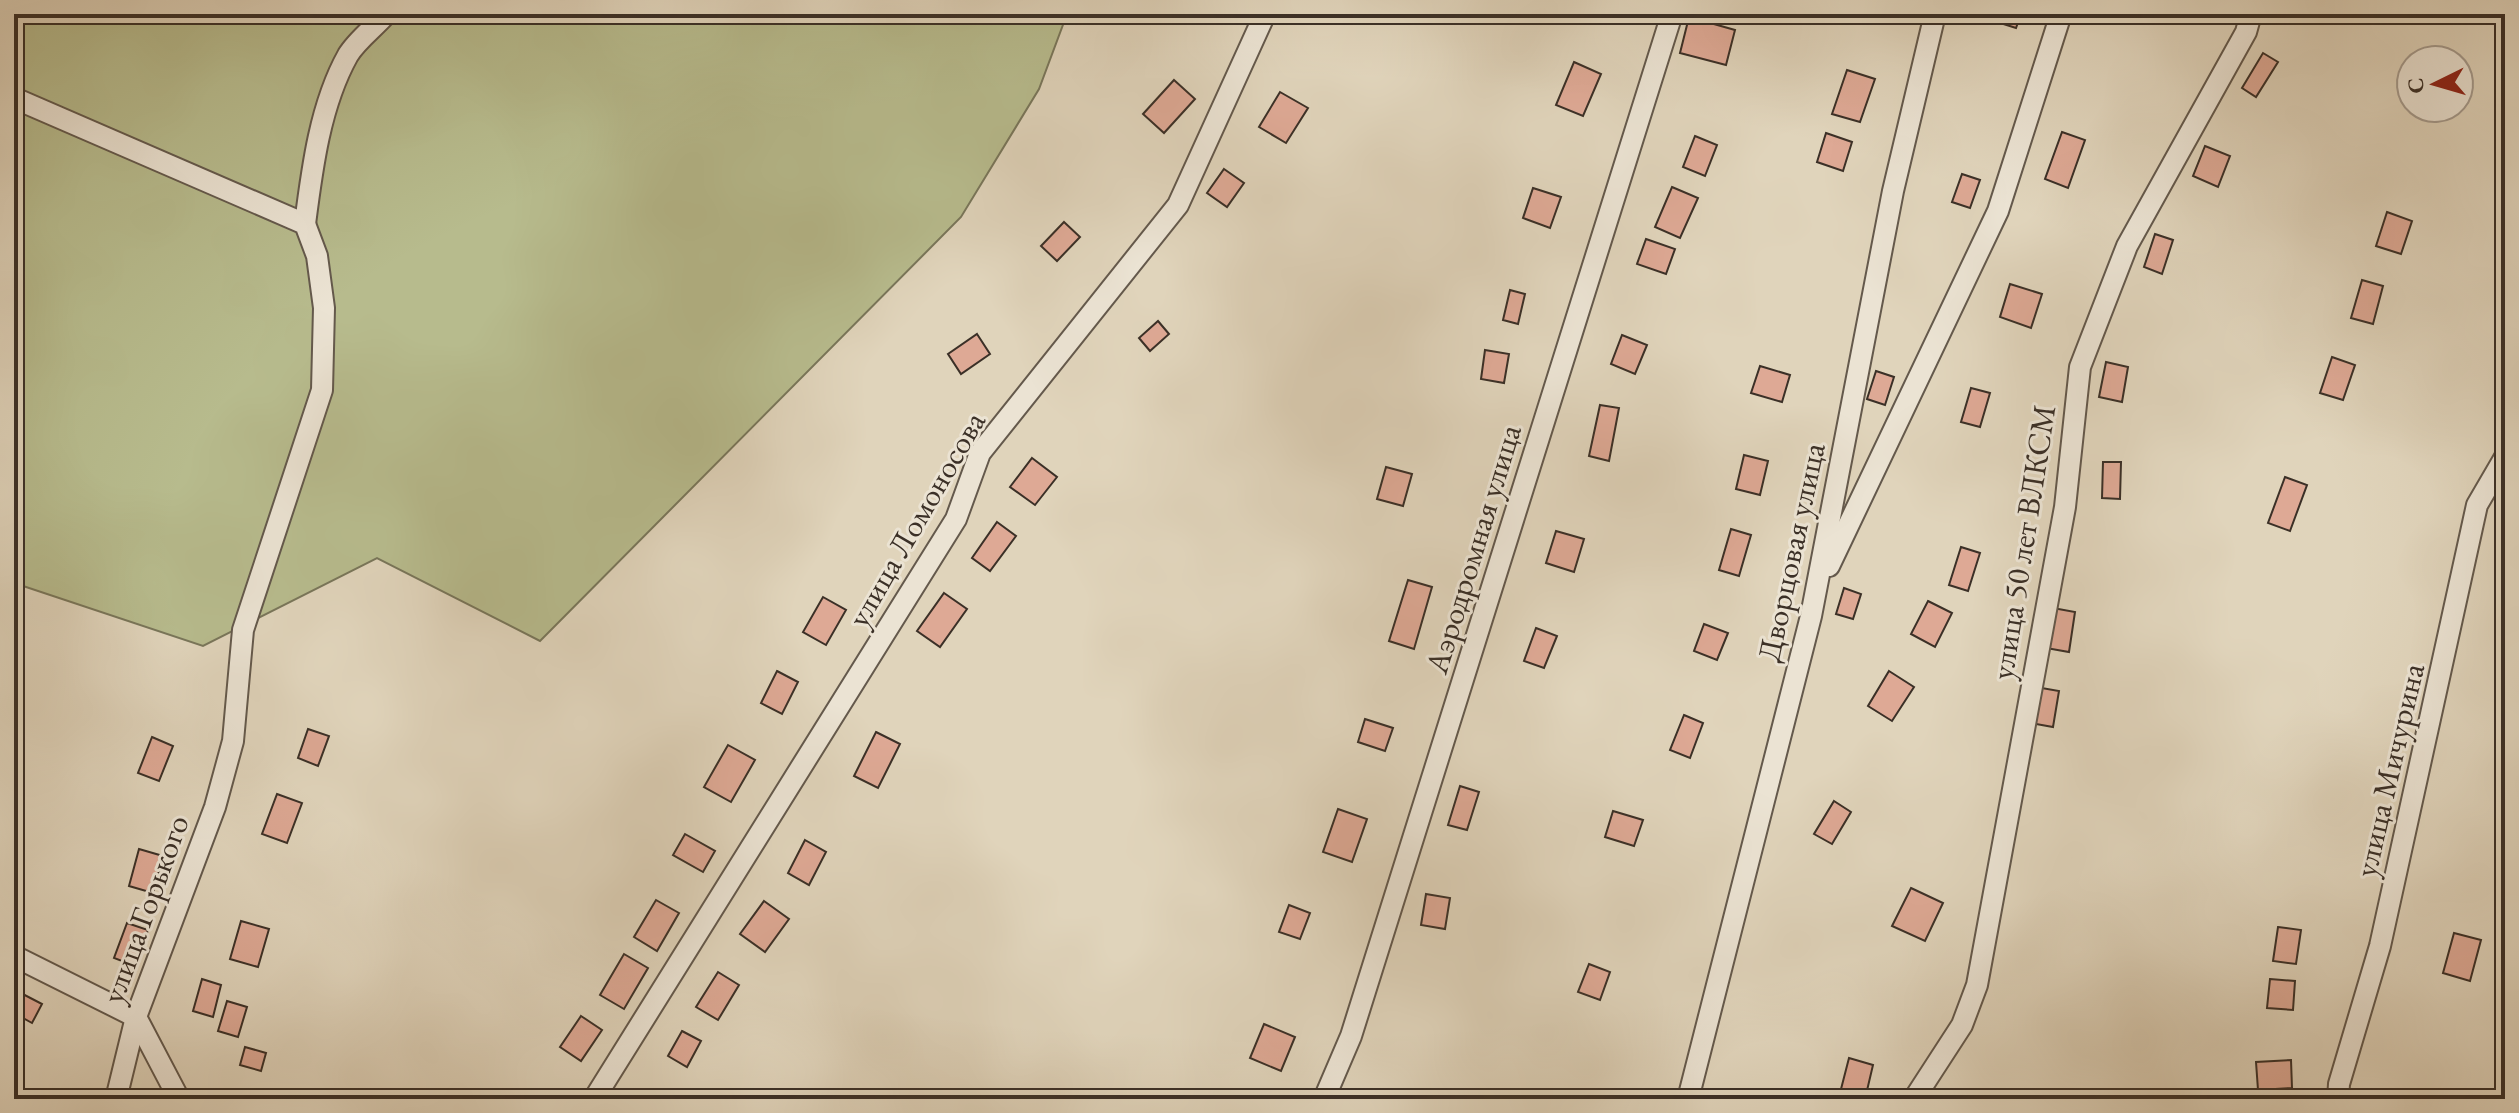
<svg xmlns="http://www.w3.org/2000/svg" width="2519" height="1113" viewBox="0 0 2519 1113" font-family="'EB Garamond',serif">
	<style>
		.green { fill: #b7bb8d; stroke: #79765a; stroke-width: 2 }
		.building { fill: #dea995; stroke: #3b3027; stroke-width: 2 }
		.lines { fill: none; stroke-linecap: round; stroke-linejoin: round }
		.minor-casing { stroke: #64594c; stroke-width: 24 }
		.minor { stroke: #ebe3d3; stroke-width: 20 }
		.labels { text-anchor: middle; stroke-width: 6; stroke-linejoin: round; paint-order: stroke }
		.street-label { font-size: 32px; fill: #3b3027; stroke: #ebe3d3 }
	</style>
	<rect width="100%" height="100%" fill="#e0d4bb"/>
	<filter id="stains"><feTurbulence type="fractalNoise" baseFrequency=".0025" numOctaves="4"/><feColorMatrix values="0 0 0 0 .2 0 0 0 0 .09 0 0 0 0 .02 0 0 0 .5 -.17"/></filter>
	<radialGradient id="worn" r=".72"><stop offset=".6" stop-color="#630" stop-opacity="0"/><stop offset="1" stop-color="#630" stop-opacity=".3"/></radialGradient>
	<path class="green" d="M14,14H1067L1039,89L961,217L540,641L377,558L203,646L14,583Z"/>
	<g class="building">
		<path d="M1996,14H2021L2016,28L1994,21Z"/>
		<path d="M1689,17L1735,30L1726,65L1680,53Z"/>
		<path d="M2263,53L2278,62L2256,97L2242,88Z"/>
		<path d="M1574,62L1601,74L1583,116L1556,105Z"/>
		<path d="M1847,70L1875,79L1860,122L1832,114Z"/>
		<path d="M1174,80L1195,99L1164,133L1143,114Z"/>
		<path d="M1280,92L1308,108L1286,143L1259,127Z"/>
		<path d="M2062,132L2085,140L2068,188L2045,179Z"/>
		<path d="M1826,133L1852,142L1843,171L1817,162Z"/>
		<path d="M1695,136L1717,145L1705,176L1683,167Z"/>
		<path d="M2205,146L2230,156L2218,187L2193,176Z"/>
		<path d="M1224,169L1244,183L1227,207L1207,193Z"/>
		<path d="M1962,174L1980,180L1970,208L1952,202Z"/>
		<path d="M1672,187L1698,198L1680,238L1655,227Z"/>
		<path d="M1533,188L1561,197L1550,228L1523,218Z"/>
		<path d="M2387,212L2412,221L2401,254L2376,246Z"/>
		<path d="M1064,222L1080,237L1057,261L1041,246Z"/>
		<path d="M2155,234L2173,240L2162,274L2144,267Z"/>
		<path d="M1646,239L1675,249L1666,274L1637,264Z"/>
		<path d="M2362,280L2383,286L2373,324L2351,318Z"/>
		<path d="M2010,284L2042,294L2031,328L2000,317Z"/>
		<path d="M1510,290L1525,294L1518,324L1503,320Z"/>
		<path d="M1158,321L1169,334L1150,351L1139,338Z"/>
		<path d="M977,334L990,354L961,374L948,354Z"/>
		<path d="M1622,335L1647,345L1635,374L1611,364Z"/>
		<path d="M1485,350L1509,354L1504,383L1481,379Z"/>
		<path d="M2332,357L2355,365L2343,400L2320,393Z"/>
		<path d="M2106,362L2128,367L2122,402L2099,397Z"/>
		<path d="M1760,366L1790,375L1782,402L1751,393Z"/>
		<path d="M1876,371L1894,377L1885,405L1867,399Z"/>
		<path d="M1971,388L1990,393L1980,427L1961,422Z"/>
		<path d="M1600,405L1619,408L1609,461L1589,456Z"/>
		<path d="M1744,455L1768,461L1760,495L1736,489Z"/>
		<path d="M1032,458L1057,477L1035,505L1010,487Z"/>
		<path d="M2103,462H2121L2120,499L2102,498Z"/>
		<path d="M1386,467L1412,474L1403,506L1377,499Z"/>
		<path d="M2285,477L2307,485L2290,531L2268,523Z"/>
		<path d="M997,522L1016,536L990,571L972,558Z"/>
		<path d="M1731,529L1751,535L1739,576L1719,570Z"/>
		<path d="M1556,531L1584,539L1574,572L1546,563Z"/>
		<path d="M1961,547L1980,553L1968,591L1949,585Z"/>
		<path d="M1408,580L1432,587L1414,649L1389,641Z"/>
		<path d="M1844,588L1861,594L1853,619L1836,614Z"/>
		<path d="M944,593L967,609L940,647L917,631Z"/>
		<path d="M823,597L846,610L826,645L803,632Z"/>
		<path d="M1928,601L1952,613L1935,647L1911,634Z"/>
		<path d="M2053,608L2075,612L2069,652L2046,648Z"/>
		<path d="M1704,624L1728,633L1717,660L1694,651Z"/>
		<path d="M1536,628L1557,636L1544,668L1524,661Z"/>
		<path d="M777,671L798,682L782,714L761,703Z"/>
		<path d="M1889,671L1914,687L1892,721L1868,706Z"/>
		<path d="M2036,687L2059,691L2053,727L2030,723Z"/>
		<path d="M1684,715L1703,723L1690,758L1670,750Z"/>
		<path d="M1365,719L1393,728L1385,751L1358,742Z"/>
		<path d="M308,729L329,736L318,766L298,758Z"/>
		<path d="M876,732L900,744L878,788L854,776Z"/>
		<path d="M152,737L173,746L159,781L138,773Z"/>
		<path d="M728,745L755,760L731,802L704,787Z"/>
		<path d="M1460,786L1479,792L1467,830L1448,825Z"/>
		<path d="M277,794L302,803L287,843L262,834Z"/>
		<path d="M1834,801L1851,812L1832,844L1814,834Z"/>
		<path d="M1338,809L1367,819L1352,862L1323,852Z"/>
		<path d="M1613,811L1643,820L1634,846L1605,837Z"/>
		<path d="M685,834L715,851L703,872L673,855Z"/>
		<path d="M805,840L826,852L809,885L788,873Z"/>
		<path d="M139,849L163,856L153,893L129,886Z"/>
		<path d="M1911,888L1943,903L1925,941L1892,926Z"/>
		<path d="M1426,894L1450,898L1445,929L1421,925Z"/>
		<path d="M656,900L679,913L657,951L634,937Z"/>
		<path d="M764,901L789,919L765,952L740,934Z"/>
		<path d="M1289,905L1310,913L1300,939L1279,932Z"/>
		<path d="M241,921L269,929L258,967L230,959Z"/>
		<path d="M127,923L148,930L135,966L114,958Z"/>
		<path d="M2278,927L2301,930L2296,964L2273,961Z"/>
		<path d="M2454,933L2481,940L2470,981L2443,973Z"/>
		<path d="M624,954L648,968L624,1009L600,995Z"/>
		<path d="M1589,964L1610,972L1600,1000L1578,992Z"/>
		<path d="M718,972L739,985L718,1020L696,1007Z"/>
		<path d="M202,979L221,985L213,1017L193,1011Z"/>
		<path d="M2270,979L2295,981L2293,1010L2267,1008Z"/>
		<path d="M15,990L42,1004L32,1023L14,1013Z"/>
		<path d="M227,1001L247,1007L238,1037L218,1031Z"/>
		<path d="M581,1016L602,1030L581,1061L560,1047Z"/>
		<path d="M1264,1024L1295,1037L1281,1071L1250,1058Z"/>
		<path d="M682,1031L701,1041L687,1067L668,1056Z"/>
		<path d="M245,1047L266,1053L261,1071L240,1065Z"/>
		<path d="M1849,1058L1873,1065L1865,1099L1840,1093Z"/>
		<path d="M2291,1060L2292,1088L2258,1090L2256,1062Z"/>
	</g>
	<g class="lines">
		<defs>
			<g id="minor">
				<path d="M14,98L305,224L317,256L324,308L322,390L243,630L233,741L215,807L136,1017L116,1099"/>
				<path d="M305,224C312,169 320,105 348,55C357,40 375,27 386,14"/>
				<path d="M1829,566L1998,211L2061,14"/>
				<path d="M14,956L136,1017"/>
				<path d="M136,1017L179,1099"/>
				<path d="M594,1099L956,519L980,453L1178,205L1265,14"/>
				<path d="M1324,1099L1351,1036L1672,14"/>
				<path d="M1688,1099L1811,616L1893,191L1935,14"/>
				<path d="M1914,1099L1962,1025L1977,985L2065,507L2080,367L2127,246L2246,32L2251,14"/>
				<path d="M2338,1099L2339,1084L2380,946L2477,505L2505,457"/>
			</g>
		</defs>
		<use href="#minor" class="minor-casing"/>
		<use href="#minor" class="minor"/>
	</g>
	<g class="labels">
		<g class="street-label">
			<text transform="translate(916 519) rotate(-60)" y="11">улица Ломоносова</text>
			<text transform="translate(2023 542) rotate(-81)" y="11">улица 50 лет ВЛКСМ</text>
			<text transform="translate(1473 549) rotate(-73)" y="11">Аэродромная улица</text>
			<text transform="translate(1791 552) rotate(-78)" y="11">Дворцовая улица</text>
			<text transform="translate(2389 770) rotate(-77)" y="11">улица Мичурина</text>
			<text transform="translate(145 909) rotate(-70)" y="11">улица Горького</text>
		</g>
	</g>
	<rect width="2519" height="1113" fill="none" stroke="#e0d4bb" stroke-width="48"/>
	<rect x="16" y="16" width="2487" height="1081" fill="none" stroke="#3b3027" stroke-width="4"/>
	<rect x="24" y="24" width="2471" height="1065" fill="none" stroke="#3b3027" stroke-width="2"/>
	<g transform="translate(2435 84) rotate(265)"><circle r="38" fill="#ebe3d3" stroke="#a59b8e" stroke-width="2"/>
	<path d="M0-6L14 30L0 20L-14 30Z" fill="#8f2418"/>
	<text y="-12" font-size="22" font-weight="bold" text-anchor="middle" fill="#3b3027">С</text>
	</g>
	<rect width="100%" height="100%" filter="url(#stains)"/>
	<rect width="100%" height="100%" fill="url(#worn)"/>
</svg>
